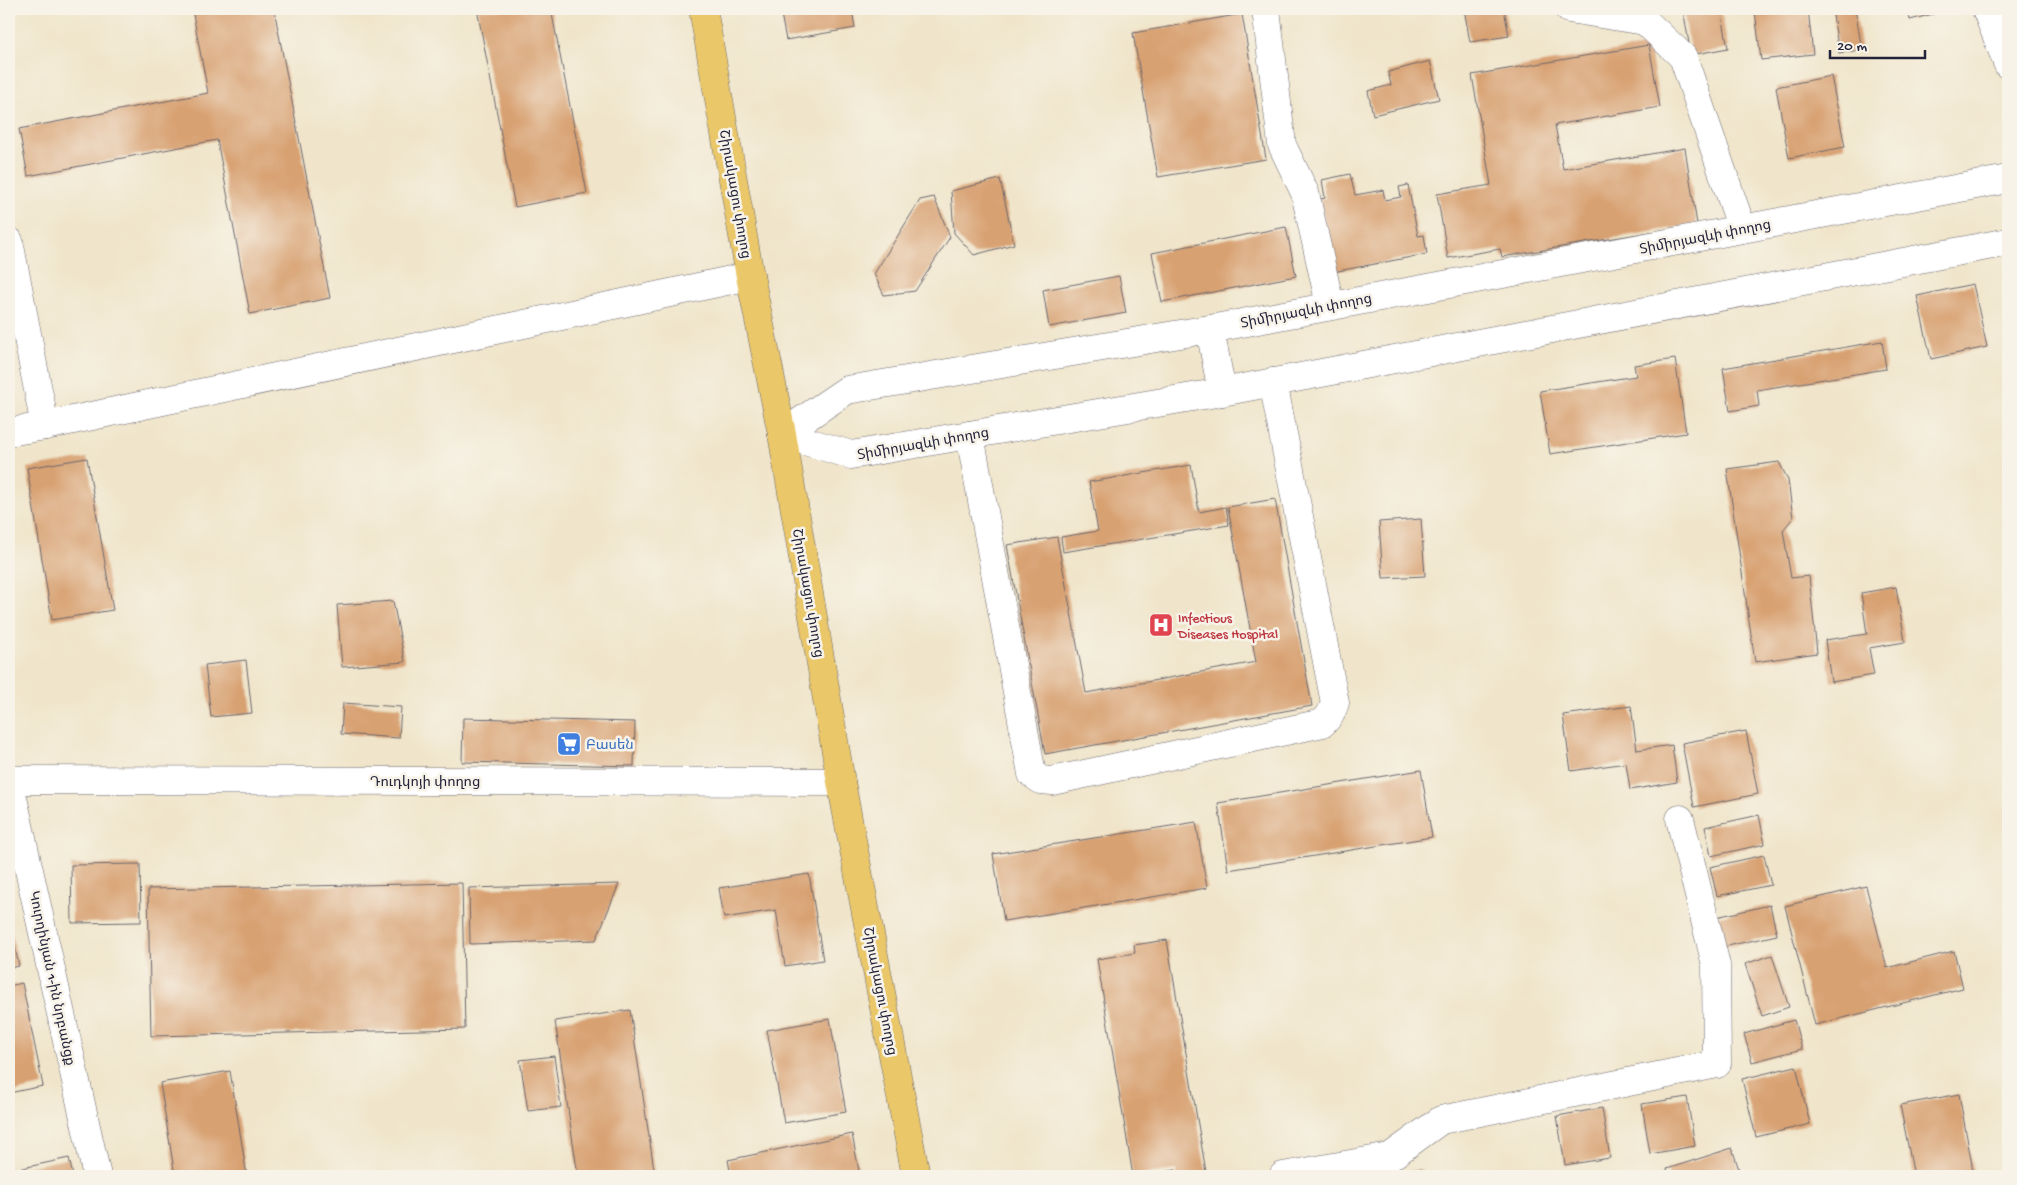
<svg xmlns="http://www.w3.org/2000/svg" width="2017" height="1185" viewBox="0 0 2017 1185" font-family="'Gochi Hand','Noto Sans Armenian',sans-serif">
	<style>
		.building { fill: #d8a172 }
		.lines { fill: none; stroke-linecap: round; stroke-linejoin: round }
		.minor-casing { stroke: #6a666d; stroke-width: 29 }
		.major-casing { stroke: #6a666d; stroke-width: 29 }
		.minor { stroke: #fff; stroke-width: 28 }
		.major { stroke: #eac769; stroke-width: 28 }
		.labels { text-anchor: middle; stroke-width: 5; stroke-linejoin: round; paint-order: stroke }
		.street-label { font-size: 14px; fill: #22223b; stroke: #f7f3e8 }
		.health-label { font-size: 14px; fill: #be3a42; stroke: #f7f3e8; text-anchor: start }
		.shop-label { font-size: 14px; fill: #366cbe; stroke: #f7f3e8; text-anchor: start }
	</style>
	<rect width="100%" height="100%" fill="#f7f3e8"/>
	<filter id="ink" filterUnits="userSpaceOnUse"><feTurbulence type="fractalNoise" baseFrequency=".02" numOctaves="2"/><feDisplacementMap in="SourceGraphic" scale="10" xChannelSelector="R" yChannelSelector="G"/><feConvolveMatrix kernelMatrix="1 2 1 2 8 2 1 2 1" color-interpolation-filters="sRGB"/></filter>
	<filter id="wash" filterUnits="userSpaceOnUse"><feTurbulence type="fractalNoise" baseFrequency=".0096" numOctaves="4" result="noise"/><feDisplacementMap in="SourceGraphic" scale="20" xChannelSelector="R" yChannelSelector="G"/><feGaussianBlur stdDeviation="1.12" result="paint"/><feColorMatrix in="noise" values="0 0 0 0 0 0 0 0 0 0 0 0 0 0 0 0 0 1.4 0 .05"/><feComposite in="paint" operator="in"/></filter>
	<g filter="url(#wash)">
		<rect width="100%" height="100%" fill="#f0e5ca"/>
		<g id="blocks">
			<g class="building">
				<path d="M192,9H274L330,298L250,314L217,140L28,176L19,129L208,93Z"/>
				<path d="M477,9H551L587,193L515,207Z"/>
				<path d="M780,9H852L855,28L786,40Z"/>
				<path d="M1464,9H1504L1509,36L1470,42Z"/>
				<path d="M1683,9H1721L1728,48L1691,55Z"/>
				<path d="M1772,9H1808L1813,54L1761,60L1755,11Z"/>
				<path d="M1832,9H1855L1862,50L1839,53Z"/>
				<path d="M1908,9H1952L1910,20Z"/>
				<path d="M1242,14L1266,159L1158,177L1133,33Z"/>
				<path d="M1649,45L1660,107L1555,125L1563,169L1685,148L1697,224L1502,257L1500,249L1448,258L1437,194L1491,185L1472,75Z"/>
				<path d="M1430,61L1439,99L1373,115L1368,91L1391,85L1388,72Z"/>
				<path d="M1831,76L1845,147L1789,158L1776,87Z"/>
				<path d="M1350,174L1355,195L1383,190L1385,200L1401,197L1399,187L1408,185L1418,236L1424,235L1427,254L1333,272L1320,199L1325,198L1322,180Z"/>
				<path d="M1000,179L1014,244L974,255L954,233L951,191Z"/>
				<path d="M934,197L950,237L915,291L884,295L874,274L920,200Z"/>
				<path d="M1286,227L1296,276L1162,302L1152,253Z"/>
				<path d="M1119,276L1126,313L1049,327L1043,290Z"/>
				<path d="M1973,284L1987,347L1931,359L1917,296Z"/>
				<path d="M1882,341L1886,369L1757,390L1759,406L1730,411L1723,368Z"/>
				<path d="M1675,359L1686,433L1550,454L1540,391L1636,376L1634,365Z"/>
				<path d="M87,458L113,610L52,620L27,468Z"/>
				<path d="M1779,462L1788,480L1793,518L1783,530L1791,578L1809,576L1817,653L1755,662L1727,469Z"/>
				<path d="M1191,465L1199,512L1226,507L1229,525L1063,552L1061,537L1098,531L1089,482Z"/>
				<path d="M1275,499L1312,706L1045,754L1007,545L1057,537L1086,693L1256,662L1228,507Z"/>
				<path d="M1421,519L1425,576L1383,578L1379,522Z"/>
				<path d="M1896,587L1905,642L1869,648L1874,675L1831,682L1825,640L1867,634L1861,593Z"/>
				<path d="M393,601L405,662L342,667L337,605Z"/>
				<path d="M246,660L252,713L211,717L205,665Z"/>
				<path d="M343,703L401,707L399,738L341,734Z"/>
				<path d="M1631,706L1637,750L1672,745L1677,782L1630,790L1626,763L1571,771L1563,715Z"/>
				<path d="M463,718L635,722L634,766L462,762Z"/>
				<path d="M1746,731L1758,794L1694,807L1682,743Z"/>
				<path d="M1421,770L1432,837L1228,870L1218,803Z"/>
				<path d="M1759,815L1765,844L1711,856L1705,827Z"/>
				<path d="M1196,822L1207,888L1004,921L993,854Z"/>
				<path d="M1764,855L1771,885L1717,896L1710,867Z"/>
				<path d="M140,864L141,922L72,923L71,865Z"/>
				<path d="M809,874L823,960L785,966L776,910L724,918L719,888Z"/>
				<path d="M462,883L465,1029L151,1036L148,889Z"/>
				<path d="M619,884L596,940L470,944L469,888Z"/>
				<path d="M1866,886L1887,968L1954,951L1963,988L1815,1025L1785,906Z"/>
				<path d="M1770,905L1777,935L1723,947L1716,917Z"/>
				<path d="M9,920L19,966L9,968Z"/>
				<path d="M1167,940L1206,1172L1177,1176L1176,1170L1133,1176L1097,959L1135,953L1134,945Z"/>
				<path d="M1772,955L1789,1007L1762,1016L1745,964Z"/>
				<path d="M22,983L43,1086L9,1093V986Z"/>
				<path d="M630,1010L655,1176H578L555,1021Z"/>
				<path d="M830,1019L846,1112L784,1123L767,1030Z"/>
				<path d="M1794,1020L1802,1049L1752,1062L1744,1034Z"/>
				<path d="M554,1056L561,1107L528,1111L520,1060Z"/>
				<path d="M1796,1066L1810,1124L1756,1137L1742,1079Z"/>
				<path d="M230,1071L247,1176H175L160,1083Z"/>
				<path d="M1959,1094L1974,1176H1914L1900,1105Z"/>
				<path d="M1687,1097L1695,1146L1650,1154L1642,1104Z"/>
				<path d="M1602,1108L1610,1158L1565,1165L1557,1116Z"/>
				<path d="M852,1134L860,1176H731L728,1160Z"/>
				<path d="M1732,1148L1741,1176H1669L1667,1169Z"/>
				<path d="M69,1158L73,1176H9V1171Z"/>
				<path d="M1421,1169L1422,1176H1392V1175Z"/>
			</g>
		</g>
	</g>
	<g filter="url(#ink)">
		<use href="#blocks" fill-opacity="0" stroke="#6a666d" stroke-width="1"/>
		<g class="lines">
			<defs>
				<g id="minor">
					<path d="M1266,9L1282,145L1305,193L1330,305"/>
					<path d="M1569,9L1645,21L1683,57L1742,229"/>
					<path d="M1986,9L2008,65"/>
					<path d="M9,241L45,426"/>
					<path d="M1210,329L1222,392"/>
					<path d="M9,432L45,426L750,276"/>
					<path d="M782,434L847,390L1210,329L2008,179"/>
					<path d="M782,434L851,455L1222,392L2008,242"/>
					<path d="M970,435L1032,774L1041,780L1052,781L1323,723L1330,715L1335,703L1273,382"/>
					<path d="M9,780L841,782"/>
					<path d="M9,780L97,1176"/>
					<path d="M1283,1176L1390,1157L1441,1120L1717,1064L1716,965L1680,819"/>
				</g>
				<path id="major" d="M703,9L750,276L782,434L841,782L916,1176"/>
			</defs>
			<use href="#minor" class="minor-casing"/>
			<use href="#major" class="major-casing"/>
			<use href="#minor" class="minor"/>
			<use href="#major" class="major"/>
		</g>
	</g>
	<defs>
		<symbol id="hospital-square" viewBox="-11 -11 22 22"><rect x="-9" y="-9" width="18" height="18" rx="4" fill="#e0444e" stroke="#f7f3e8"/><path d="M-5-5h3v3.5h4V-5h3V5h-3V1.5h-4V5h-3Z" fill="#fff"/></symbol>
		<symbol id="supermarket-square" viewBox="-11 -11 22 22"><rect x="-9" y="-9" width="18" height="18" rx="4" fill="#3f7fe0" stroke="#f7f3e8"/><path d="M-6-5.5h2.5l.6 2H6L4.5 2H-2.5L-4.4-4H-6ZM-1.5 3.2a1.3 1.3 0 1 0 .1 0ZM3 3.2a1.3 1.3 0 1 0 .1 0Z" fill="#fff"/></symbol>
	</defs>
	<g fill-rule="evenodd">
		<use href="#hospital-square" x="1147" y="611" width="28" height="28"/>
		<use href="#supermarket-square" x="555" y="730" width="28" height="28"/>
	</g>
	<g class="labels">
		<g class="street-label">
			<text transform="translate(736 194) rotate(80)" y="5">Շիրակացու փողոց</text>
			<text transform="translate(1705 236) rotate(-11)" y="5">Տիմիրյազևի փողոց</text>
			<text transform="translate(1306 310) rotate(-11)" y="5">Տիմիրյազևի փողոց</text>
			<text transform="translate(923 443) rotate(-10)" y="5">Տիմիրյազևի փողոց</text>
			<text transform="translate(809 593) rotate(80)" y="5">Շիրակացու փողոց</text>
			<text x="425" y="786">Դուդկոյի փողոց</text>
			<text transform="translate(53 978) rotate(78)" y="5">Կուրղինյան 1-ին նրբանցք</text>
			<text transform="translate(881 991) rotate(79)" y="5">Շիրակացու փողոց</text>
		</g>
		<g class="health-label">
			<text x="1178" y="622">Infectious<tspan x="1178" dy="16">Diseases Hospital</tspan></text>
		</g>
		<g class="shop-label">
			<text x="586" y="749">Բասեն</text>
		</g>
	</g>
	<rect width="2017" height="1185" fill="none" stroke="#f7f3e8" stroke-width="30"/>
	<path d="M1830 50v8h95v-8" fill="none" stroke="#22223b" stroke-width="2.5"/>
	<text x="1837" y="50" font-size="15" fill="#22223b" stroke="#f7f3e8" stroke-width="4" paint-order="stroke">20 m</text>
</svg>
